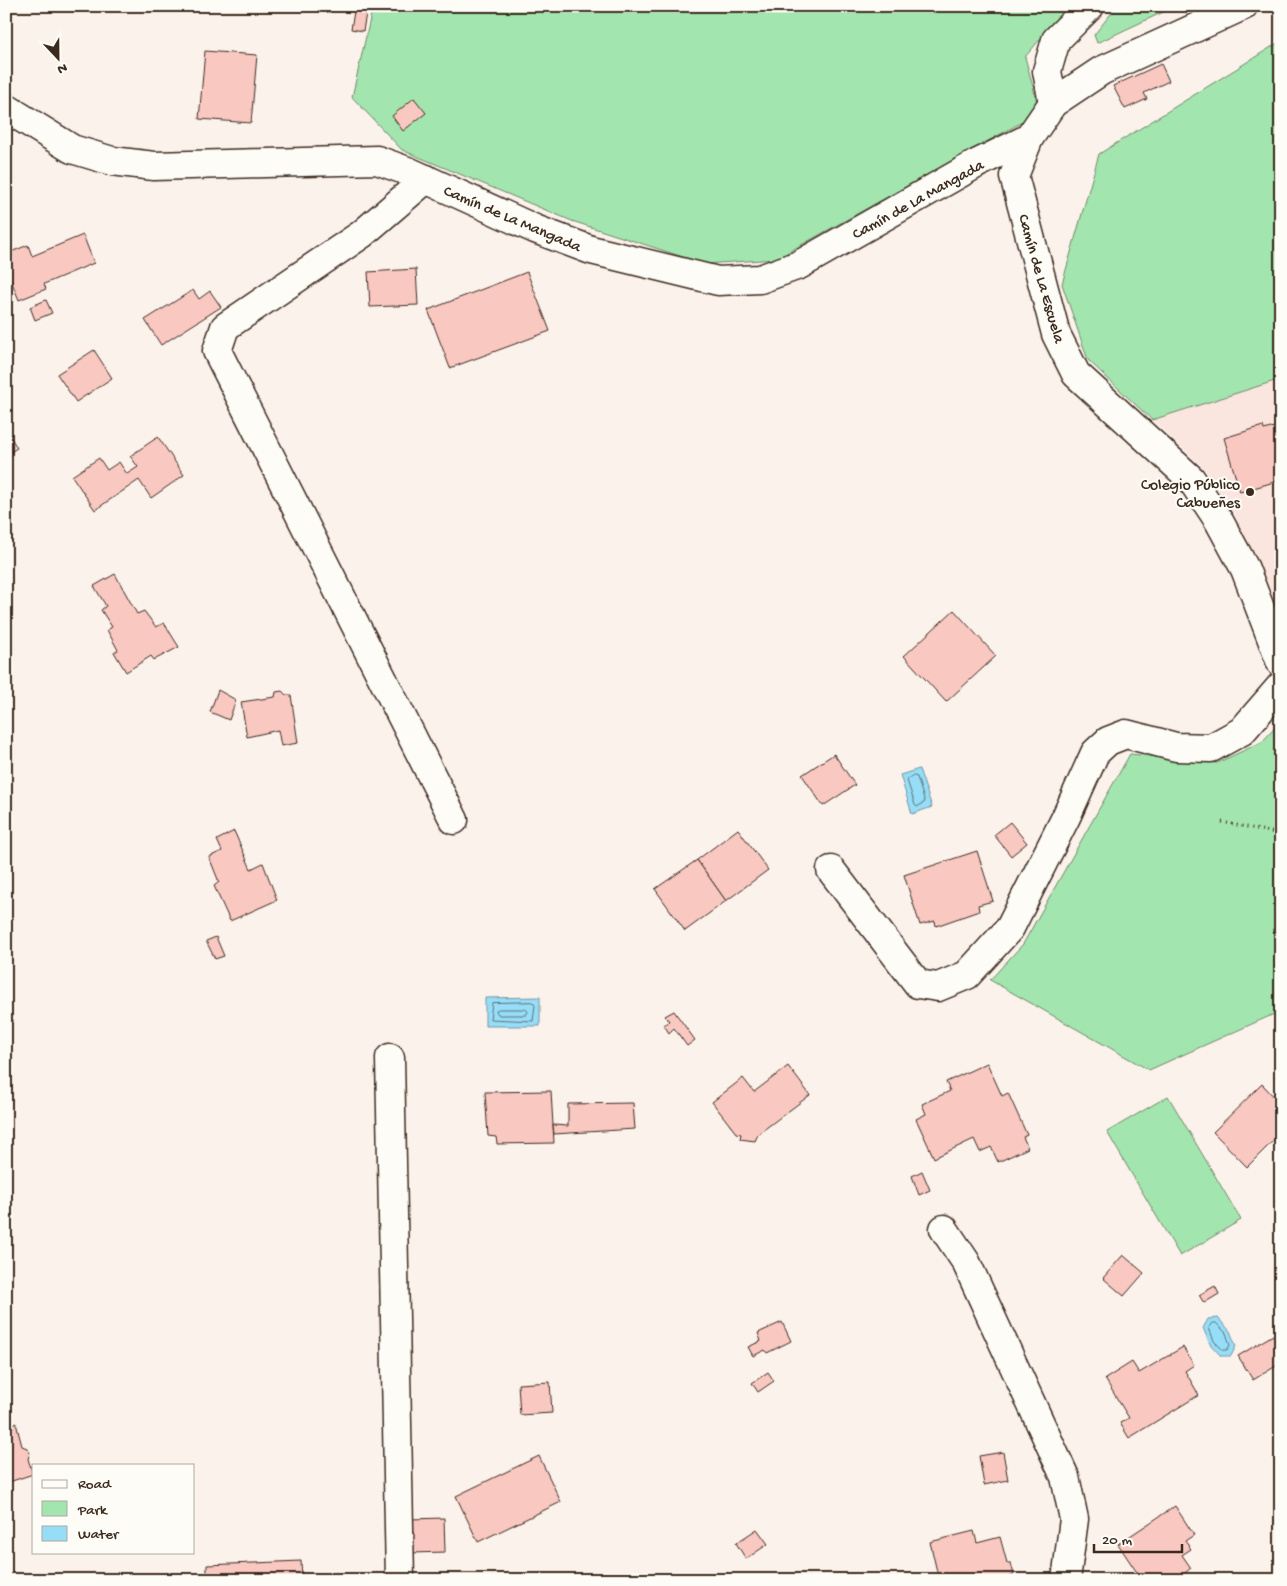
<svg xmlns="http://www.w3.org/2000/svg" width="1287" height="1586" viewBox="0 0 1287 1586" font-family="'Gochi Hand',sans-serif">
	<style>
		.built { fill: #fbe5df }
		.green { fill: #a3e5af; stroke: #6f8866 }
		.water { fill: #96ddf8; stroke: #7295a1 }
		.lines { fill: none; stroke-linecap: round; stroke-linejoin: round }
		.shore { stroke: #5f7275; stroke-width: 1 }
		.building { fill: #f8c8c1; stroke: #3b2a1e }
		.minor-casing { stroke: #3b2a1e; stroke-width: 31 }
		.path { stroke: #3b2a1e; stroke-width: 3; stroke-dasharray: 1 4; stroke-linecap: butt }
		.minor { stroke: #fdfcf7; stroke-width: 28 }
		.poi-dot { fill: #3b2a1e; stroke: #fdfcf7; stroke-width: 2 }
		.labels { text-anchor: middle; stroke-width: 4; stroke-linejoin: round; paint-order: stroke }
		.street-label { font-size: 16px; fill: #3b2a1e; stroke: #fdfcf7 }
		.poi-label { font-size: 16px; fill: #3b2a1e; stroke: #fdfcf7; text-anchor: end }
	</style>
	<rect width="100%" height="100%" fill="#fcf2ec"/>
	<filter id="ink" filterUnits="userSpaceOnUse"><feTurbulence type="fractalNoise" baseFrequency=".02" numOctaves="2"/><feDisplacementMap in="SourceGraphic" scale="10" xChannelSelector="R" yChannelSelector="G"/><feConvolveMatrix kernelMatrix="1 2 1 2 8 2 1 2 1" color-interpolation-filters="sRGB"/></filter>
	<g filter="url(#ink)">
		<path class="built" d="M1281,379V612L1235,515L1204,468L1152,420Z"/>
		<g class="green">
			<path d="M373,6H1068L1025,57L1037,102L1024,121L776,259L705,264L572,221L402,150L352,97Z"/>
			<path d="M1117,6H1176L1097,43L1094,35Z"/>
			<path d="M1281,41V379L1152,420L1088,360L1062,284L1099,154Z"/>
			<path d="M1281,721V1011L1149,1070L990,980L1023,944L1130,754L1217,763L1262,742Z"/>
			<path d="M1168,1096L1241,1220L1180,1256L1107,1132Z"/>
		</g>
		<g class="water">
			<path d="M919,769L932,807L912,814L900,775Z"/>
			<path d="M540,997V1026H485V998Z"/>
			<path d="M1218,1318L1230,1331L1236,1346L1231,1356H1221L1210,1344L1203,1328L1208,1319Z"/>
		</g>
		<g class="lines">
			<g class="shore">
				<path d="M914,776L917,777L925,802L917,807L915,805L907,780Z"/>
				<path d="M532,1002L535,1005L533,1021L490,1019L492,1003Z"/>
				<path d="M499,1009H526L528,1012L526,1015H499L496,1011Z"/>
				<path d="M1216,1323L1226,1333L1230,1345L1227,1350H1223L1214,1341L1209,1328L1211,1324Z"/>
			</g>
		</g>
		<g class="building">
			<path d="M355,6L367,7L363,31L351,29Z"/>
			<path d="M205,51L257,55L251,123L199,119Z"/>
			<path d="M1161,64L1169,81L1144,93L1147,99L1125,109L1113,86Z"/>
			<path d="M414,98L426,113L403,131L392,116Z"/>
			<path d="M83,235L94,263L44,284L46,289L19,300L6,268V254L28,245L32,256Z"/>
			<path d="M416,269L418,305L370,307L368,272Z"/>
			<path d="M527,272L550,331L450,368L428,310Z"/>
			<path d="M193,290L199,299L210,291L221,307L161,345L145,320Z"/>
			<path d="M46,300L52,313L35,320L30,307Z"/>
			<path d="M94,350L112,378L76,402L57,374Z"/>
			<path d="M1281,425V480L1240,492L1224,438L1263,426L1264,430Z"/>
			<path d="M10,436L17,448L6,455V438Z"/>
			<path d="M158,437L184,475L151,498L139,480L95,510L72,476L99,458L107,470L119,462L127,474L138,467L130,456Z"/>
			<path d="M115,574L137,614L144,611L156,627L164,623L179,647L154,660L151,656L126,672L114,652L118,650L107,630L112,627L101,610L106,606L94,586Z"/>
			<path d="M954,610L996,656L946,702L904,656Z"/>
			<path d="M218,690L236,700L229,720L210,712Z"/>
			<path d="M282,691L286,695H291L298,743L281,746L278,730L247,737L241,702L275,697L276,692Z"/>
			<path d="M834,754L855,785L823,806L802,775Z"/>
			<path d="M1010,822L1027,843L1011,856L994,835Z"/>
			<path d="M738,829L768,870L726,901L697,860Z"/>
			<path d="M234,831L251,869L263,863L277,900L230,921L214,886L219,882L209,857L222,851L217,840Z"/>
			<path d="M977,851L993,901L978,905L979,911L936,926L935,921L920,925L904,875Z"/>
			<path d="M697,860L726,901L685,931L655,889Z"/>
			<path d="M216,937L224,956L215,959L206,941Z"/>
			<path d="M674,1011L695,1040L687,1046L674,1028L669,1033L664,1025L669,1021L665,1016Z"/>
			<path d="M987,1063L1002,1096L1008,1093L1027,1135L1023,1137L1028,1148L998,1162L991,1147L980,1152L974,1139L934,1158L916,1119L926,1114L922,1104L950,1091L946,1082Z"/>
			<path d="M788,1066L810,1095L758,1134L755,1141L740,1139L741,1134L736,1133L712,1102L743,1078L754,1092Z"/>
			<path d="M1262,1084L1281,1104V1133L1247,1167L1213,1132Z"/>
			<path d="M551,1091L554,1143L497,1144L496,1137L488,1136L485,1092Z"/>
			<path d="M633,1103L635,1129L554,1134L553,1125L568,1126V1104Z"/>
			<path d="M922,1171L930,1190L919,1195L912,1176Z"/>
			<path d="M1123,1255L1144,1273L1124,1296L1103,1278Z"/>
			<path d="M1215,1286L1219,1294L1204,1303L1199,1295Z"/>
			<path d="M782,1322L791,1341L767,1353L765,1350L753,1356L748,1347L761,1341L758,1333Z"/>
			<path d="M1273,1335L1281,1347V1363L1253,1380L1238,1356Z"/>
			<path d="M1183,1347L1194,1365L1185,1371L1199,1395L1129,1438L1120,1423L1129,1418L1105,1379L1132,1362L1139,1373Z"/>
			<path d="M768,1372L774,1381L758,1392L752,1383Z"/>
			<path d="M550,1382L552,1413L520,1415L518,1384Z"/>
			<path d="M16,1423L22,1446L27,1448L30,1453L28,1459L33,1474L6,1483V1427Z"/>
			<path d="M1003,1452L1008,1480L984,1485L979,1456Z"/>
			<path d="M539,1456L561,1502L478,1542L456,1496Z"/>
			<path d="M1175,1506L1194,1535L1185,1541L1191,1549L1182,1555L1191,1568L1176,1580H1137L1140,1577L1118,1544Z"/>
			<path d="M444,1518L445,1552L411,1553L410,1519Z"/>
			<path d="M757,1529L768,1544L746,1559L736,1543Z"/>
			<path d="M974,1531L977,1543L1000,1537L1007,1563H1011L1014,1575L1001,1580H939L930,1542Z"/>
			<path d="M301,1561L302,1580H207V1565Z"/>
		</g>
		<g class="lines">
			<defs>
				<g id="minor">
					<path d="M1243,6L1101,71L1053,103L1029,138L1014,176L1056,334L1076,374L1191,479L1219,521L1245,569L1281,663"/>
					<path d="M1053,103L1047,71L1056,40L1090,6"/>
					<path d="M6,108L72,149L112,161L154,166L377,160L410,172L535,229L591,250L718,281L760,279L799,265L976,164L1029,138"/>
					<path d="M426,179L362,234L225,327L217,351L454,820"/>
					<path d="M831,870L918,984L938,987L967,975L1010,928L1066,817L1095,753L1108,741L1126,734L1176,747L1211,748L1242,731L1281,686"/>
					<path d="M390,1058L400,1580"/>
					<path d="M944,1229L966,1262L1065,1477L1074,1519L1066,1580"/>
				</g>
			</defs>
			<use href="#minor" class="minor-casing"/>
			<path class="path" d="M1222,822L1281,834"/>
			<use href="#minor" class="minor"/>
		</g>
	</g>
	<circle class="poi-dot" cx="1250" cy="492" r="5"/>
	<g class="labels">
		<g class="street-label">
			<text transform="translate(917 198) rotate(-29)" y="6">Camín de La Mangada</text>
			<text transform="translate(513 217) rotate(23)" y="6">Camín de La Mangada</text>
			<text transform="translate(1043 278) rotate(74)" y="6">Camín de La Escuela</text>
		</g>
		<g class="poi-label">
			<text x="1240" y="489">Colegio Público<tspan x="1240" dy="18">Cabueñes</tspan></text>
		</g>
	</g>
	<rect width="1287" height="1586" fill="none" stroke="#fdfcf7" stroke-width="25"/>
	<rect x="12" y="12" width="1262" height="1561" fill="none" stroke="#3b2a1e" stroke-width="2" filter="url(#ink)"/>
	<rect x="32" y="1464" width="162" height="90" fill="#fdfcf7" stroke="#afa8a0"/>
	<rect x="42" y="1480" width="25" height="8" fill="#fdfcf7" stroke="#afa8a0"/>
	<text x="78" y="1488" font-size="15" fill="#3b2a1e">Road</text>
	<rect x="42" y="1501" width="25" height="15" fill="#a3e5af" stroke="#afa8a0"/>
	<text x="78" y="1514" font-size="15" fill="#3b2a1e">Park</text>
	<rect x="42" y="1526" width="25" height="15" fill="#96ddf8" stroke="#afa8a0"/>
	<text x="78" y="1538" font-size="15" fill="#3b2a1e">Water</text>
	<g transform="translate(58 58) rotate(158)" stroke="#fdfcf7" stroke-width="4" paint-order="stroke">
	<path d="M0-4L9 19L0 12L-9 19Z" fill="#3b2a1e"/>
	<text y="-8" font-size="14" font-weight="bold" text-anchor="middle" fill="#3b2a1e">N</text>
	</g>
	<path d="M1094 1544v8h88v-8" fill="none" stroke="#3b2a1e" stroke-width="2.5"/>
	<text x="1102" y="1544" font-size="15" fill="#3b2a1e" stroke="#fdfcf7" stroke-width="4" paint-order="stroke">20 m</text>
</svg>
